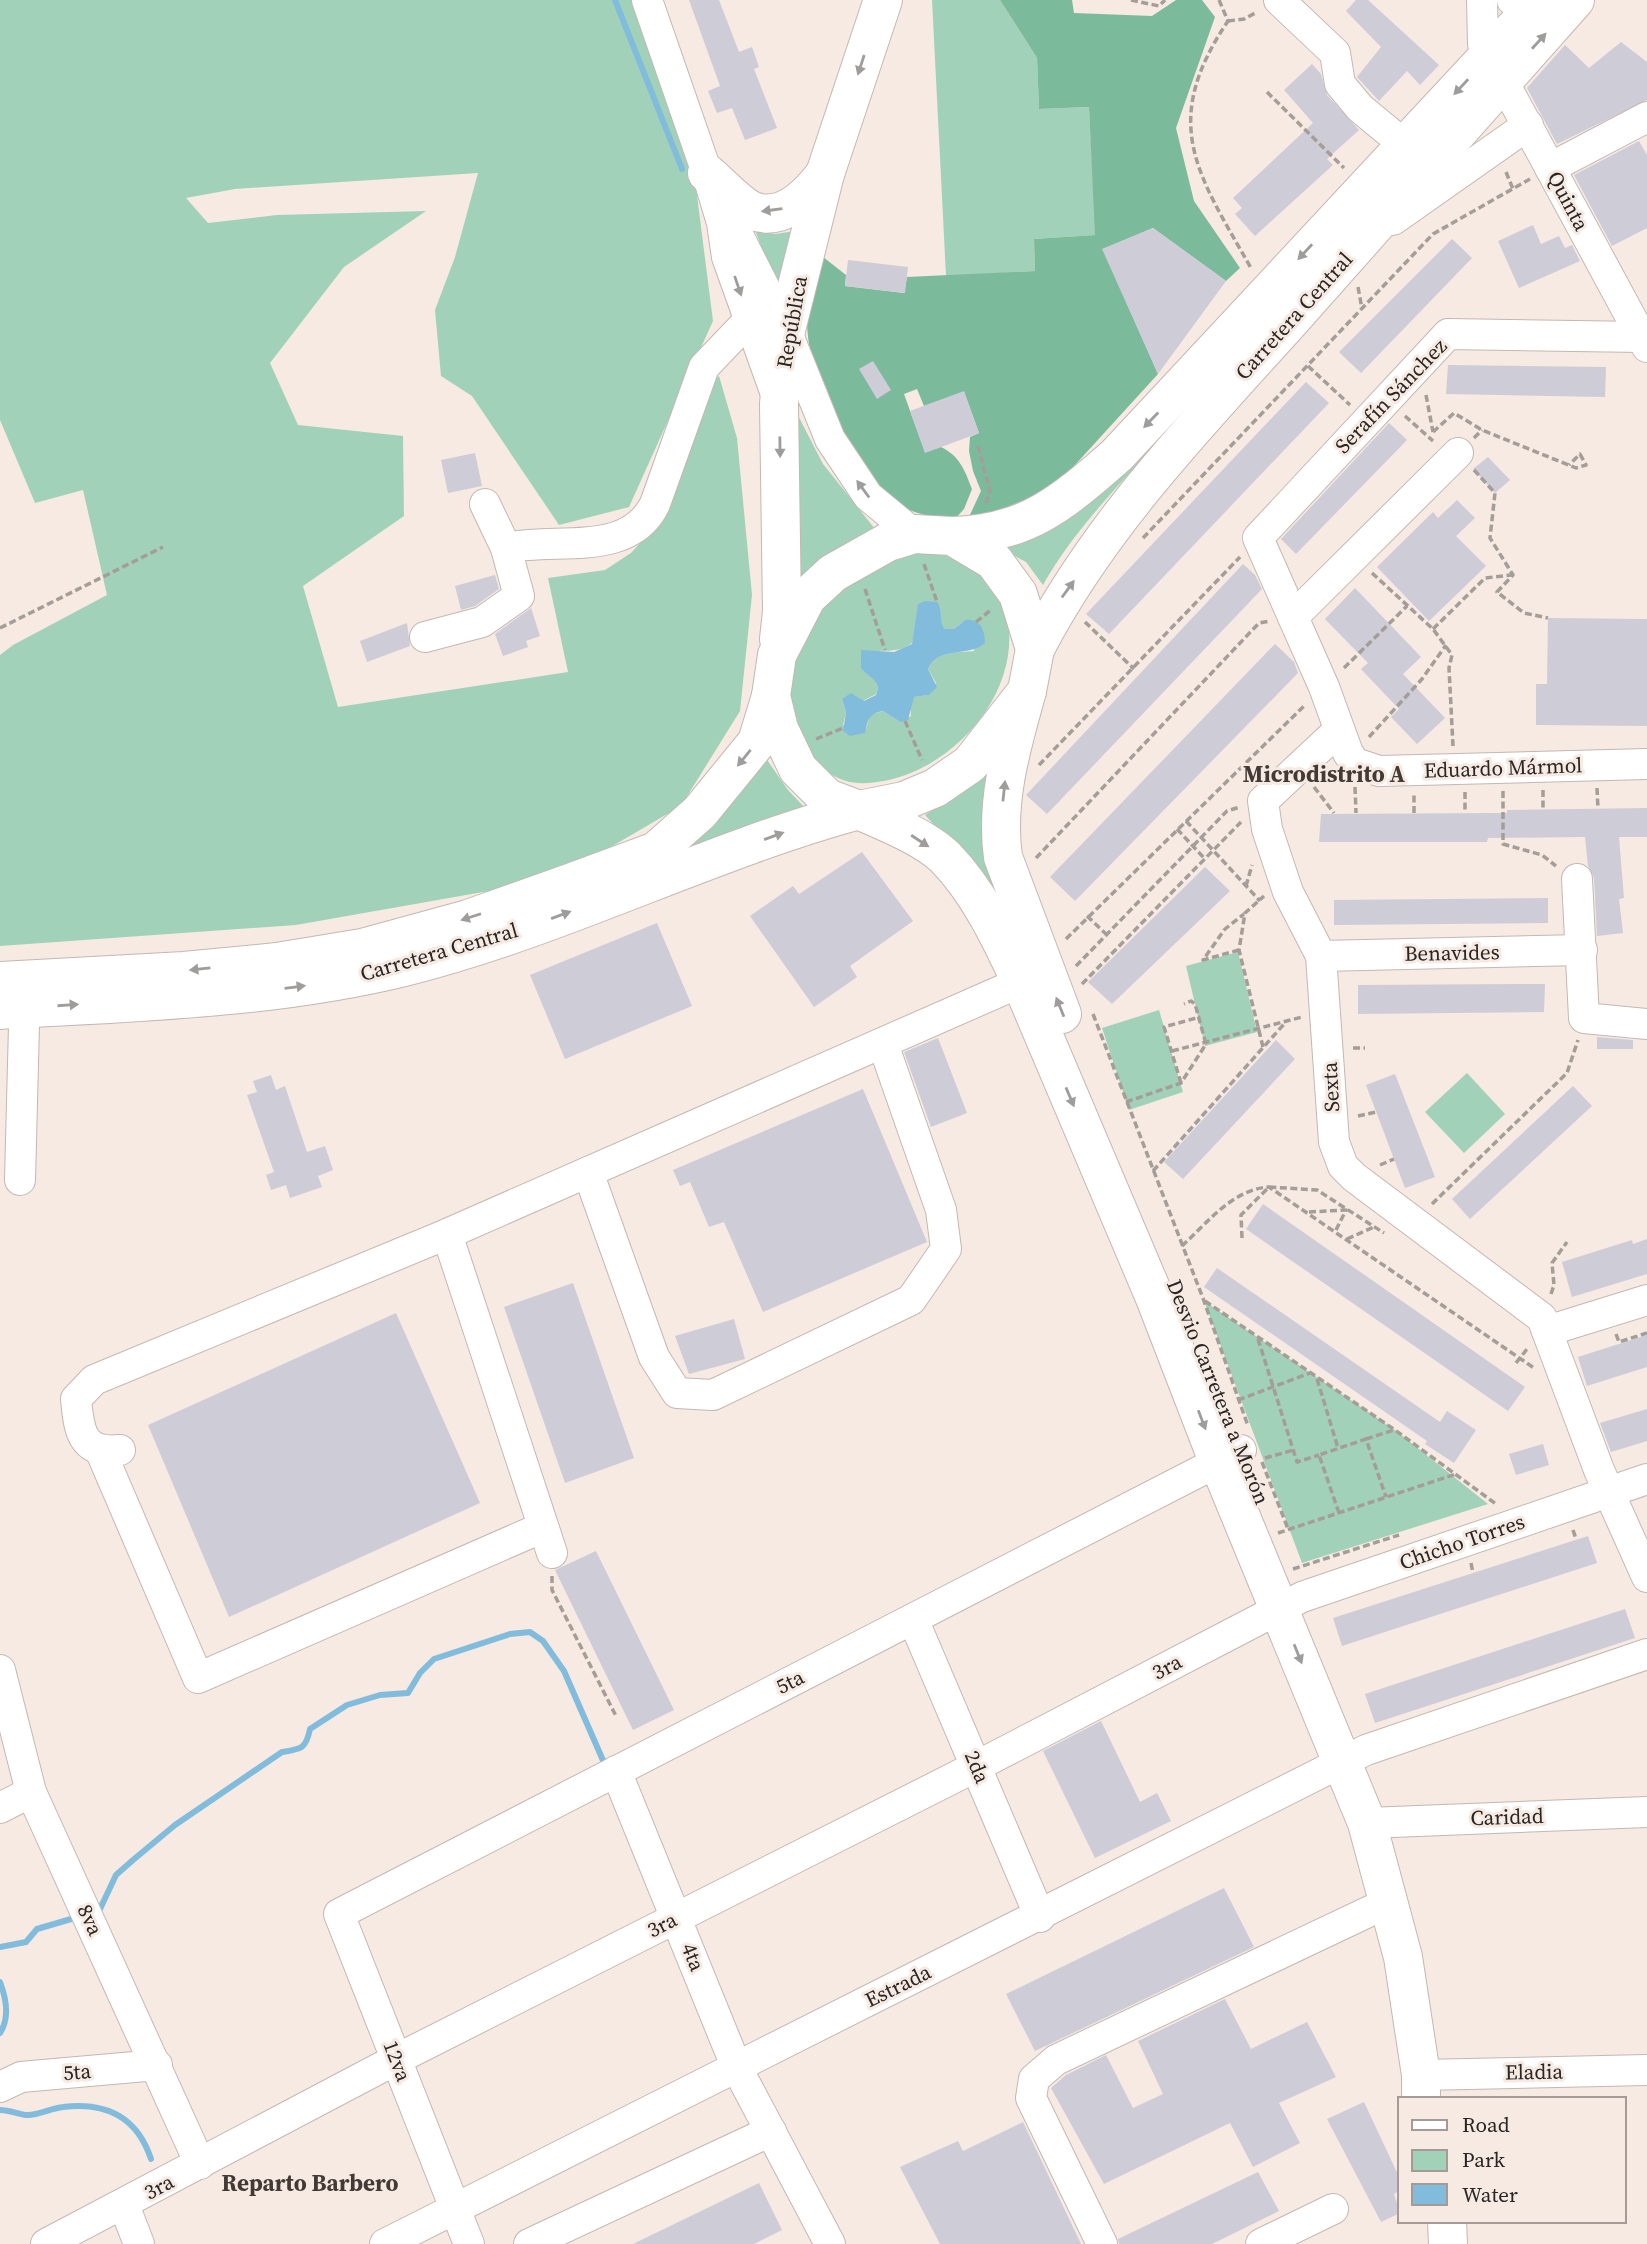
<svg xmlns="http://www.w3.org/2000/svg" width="1647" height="2244" viewBox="0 0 1647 2244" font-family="'Source Serif 4',serif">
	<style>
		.green { fill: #a1d2b9; fill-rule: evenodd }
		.forest { fill: #7cba9c }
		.water { fill: #81bcdd }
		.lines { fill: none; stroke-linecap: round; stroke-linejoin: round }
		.stream { stroke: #81bcdd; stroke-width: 6 }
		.building { fill: #cdccd7 }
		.minor-casing { stroke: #c3b8b2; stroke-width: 32 }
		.major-casing { stroke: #c3b8b2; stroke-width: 40 }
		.path { stroke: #a59d97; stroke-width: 3.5; stroke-dasharray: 7 3.5; stroke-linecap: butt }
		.minor { stroke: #fff; stroke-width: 30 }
		.major { stroke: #fff; stroke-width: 38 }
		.oneway { fill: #9f9d9c }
		.labels { text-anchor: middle; stroke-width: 6; stroke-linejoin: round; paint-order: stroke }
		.street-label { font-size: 21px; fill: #292522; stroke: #f6eae3 }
		.neighbourhood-label { font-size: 23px; font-weight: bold; fill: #433a35; stroke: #f6eae3 }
	</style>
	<rect width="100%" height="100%" fill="#f6eae3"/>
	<g class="green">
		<path d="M0,0H632L694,172L713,321L629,507L559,525L472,396L441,376L435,310L455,257L478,173L235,189L186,198L208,223L277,215L426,211L344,267L270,363L298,425L403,436L404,516L303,586L338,707L568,672L548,578L605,570L631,553L652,530L702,389L719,376L737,438L752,595L740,711L681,806L556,879L296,925L0,946V655L13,645L107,595L83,490L35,503L0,420Z"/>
		<path d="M932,0H1000L1037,58L1039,109L1089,107L1096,235L1034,239L1035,271L946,276Z"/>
		<path d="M755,230L775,234L802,230L782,301Z"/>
		<path d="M789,398L823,464L879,534L797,596Z"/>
		<path d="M1166,422L1172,427C1127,477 1076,526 1043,585L1026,562L997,547Z"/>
		<path d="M927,549C947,556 968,561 984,575C995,583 1002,597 1006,610C1025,686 961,763 889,780C864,785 846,786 825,770C792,748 788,707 791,670C792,664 791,656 794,650C805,622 829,593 852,575C867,563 907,555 927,549ZM940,606L941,625L945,629H954L965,620L976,622L974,651C957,653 937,650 928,669L936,683L928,695L914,697L910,701L911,716L900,722L883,711L870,715L866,729L843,725L846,712L842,699L863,701L876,694C881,681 869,671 861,660L862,653C881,648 896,655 912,643L916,627Z"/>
		<path d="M765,757L788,790L807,810L660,866Z"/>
		<path d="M987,775L983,830L994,891L925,815Z"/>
		<path d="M1238,952L1257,1032L1205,1046L1186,966Z"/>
		<path d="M1159,1010L1183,1092L1129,1110L1102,1028Z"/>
		<path d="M1467,1073L1505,1114L1464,1153L1425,1112Z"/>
		<path d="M1204,1301L1395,1430L1488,1504L1302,1563Z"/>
	</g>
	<path class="forest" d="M1000,0H1072L1074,13L1152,16L1176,0H1202L1215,17L1176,128L1194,201L1240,268L1226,281L1153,228L1103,249L1158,374L1053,489L1020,507L969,517L981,491L973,471L969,451L970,437L979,433L964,392L924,406L917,389L904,394L925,452L941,447C960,456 965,471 972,489L964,509L954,520C931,518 902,511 884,495C843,461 808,375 807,322C806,300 814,275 818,253L846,275L845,286L904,293L907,277L1035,271L1034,239L1095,235L1089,107L1039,109L1037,58Z"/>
	<path class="water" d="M925,601L937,602C944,610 938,622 945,629H954L965,620C980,618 985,630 985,643C968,658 939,645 928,669L937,687L929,695L914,697L908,720L900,722L883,711C868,714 868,720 865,733L850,736L843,731L846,712L842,699L851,693L864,701L876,695C882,680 869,678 861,668V650L894,652L912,644L918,604Z"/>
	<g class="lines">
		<g class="stream">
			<path d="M615,0L682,169"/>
			<path d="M95,1911L100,1909L116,1875L133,1860L175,1825L282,1752C301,1749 306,1749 310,1729L347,1705L380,1695L408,1693L420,1673L434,1659L510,1634L530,1632L543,1641L564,1671L605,1765"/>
			<path d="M0,1947L26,1942L37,1929L78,1917"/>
			<path d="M0,1982C6,1998 10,2018 0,2033"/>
			<path d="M0,2110C10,2110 17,2114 26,2115C38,2116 51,2108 63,2107C107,2102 137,2117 151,2159"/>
		</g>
	</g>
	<g class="building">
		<path d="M689,0H719L739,52L752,47L759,67L754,69L777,128L745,140L732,108L717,113L708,91L720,86Z"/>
		<path d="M1356,0H1368L1439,65L1420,85L1407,71L1379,101L1357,77L1381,47L1346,11Z"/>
		<path d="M1621,42L1647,62V100L1557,144L1527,88L1565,45L1589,68Z"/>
		<path d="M1312,64L1321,74L1327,95L1359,130L1327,159L1333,165L1255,236L1235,214L1242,208L1233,198L1313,123L1284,90Z"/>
		<path d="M1639,141L1647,155V228L1612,246L1574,175Z"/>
		<path d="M1533,225L1541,244L1559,236L1565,248L1572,245L1580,261L1519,288L1498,241Z"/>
		<path d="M1153,228L1226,281L1158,374L1102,249Z"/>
		<path d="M1452,239L1472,258L1361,373L1339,352Z"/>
		<path d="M848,260L908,267L905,293L845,286Z"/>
		<path d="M873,361L891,390L877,399L859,369Z"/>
		<path d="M1448,365L1606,367L1605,397L1446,394Z"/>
		<path d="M1306,382L1329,403L1109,634L1086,614Z"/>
		<path d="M964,391L979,433L925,453L910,411Z"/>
		<path d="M1389,423L1407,440L1296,554L1281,539Z"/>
		<path d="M475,453L482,486L448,493L441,460Z"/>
		<path d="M1488,457L1510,480L1495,493L1473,469Z"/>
		<path d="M1457,500L1475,518L1456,536L1486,566L1429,621L1377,567L1433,512L1438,518Z"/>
		<path d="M1243,564L1255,575L1262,589L1047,814L1026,795Z"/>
		<path d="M495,575L499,589L475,606L461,610L455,586Z"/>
		<path d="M1355,588L1421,657L1403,674L1445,718L1417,744L1391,717L1399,709L1361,669L1368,663L1325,619Z"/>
		<path d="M531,608L540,636L526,641L528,647L503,656L495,634Z"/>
		<path d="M1548,618L1647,619V726L1536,725V684H1547Z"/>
		<path d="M407,623L410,646L367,662L360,641Z"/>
		<path d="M1275,644L1294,662L1298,673L1075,901L1050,877Z"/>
		<path d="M1647,808V837H1619L1624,898L1619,899L1623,933L1597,936L1594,878L1588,866L1585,837L1488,838L1487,842H1319L1321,814L1507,813V810Z"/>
		<path d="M862,852L913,921L850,966L857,977L814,1007L750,916L793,886L799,894Z"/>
		<path d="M1205,867L1230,891L1112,1004L1088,982Z"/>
		<path d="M1548,898V923L1334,925V900Z"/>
		<path d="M657,923L692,1006L565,1059L530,975Z"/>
		<path d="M1523,984H1545L1544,1012L1358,1014V985Z"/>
		<path d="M1597,1037L1633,1040V1049H1597Z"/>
		<path d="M938,1038L967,1113L931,1127L904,1052Z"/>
		<path d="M1276,1040L1295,1059L1183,1179L1164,1162Z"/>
		<path d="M1395,1074L1435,1177L1405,1188L1366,1085Z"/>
		<path d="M271,1075L276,1090L285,1086L307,1152L325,1146L333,1170L318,1176L322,1187L290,1198L286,1185L271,1190L266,1175L274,1172L247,1095L257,1092L253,1081Z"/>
		<path d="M1573,1086L1592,1106L1470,1219L1452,1199Z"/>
		<path d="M863,1089L927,1242L763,1312L724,1222L709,1227L690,1182L680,1186L673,1170Z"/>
		<path d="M1263,1204L1525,1387L1508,1411L1246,1229Z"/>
		<path d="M1647,1239V1274L1572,1297L1562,1262L1632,1240L1633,1244Z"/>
		<path d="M1217,1268L1440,1422L1447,1411L1476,1430L1454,1463L1425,1444L1427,1441L1204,1287Z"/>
		<path d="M573,1283L634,1458L565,1483L504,1307Z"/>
		<path d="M396,1313L480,1503L229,1617L148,1425Z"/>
		<path d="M734,1319L745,1359L689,1374L675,1336Z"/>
		<path d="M1647,1335V1367L1587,1386L1578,1357Z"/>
		<path d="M1647,1409V1441L1611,1452L1600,1423Z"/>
		<path d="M1543,1444L1549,1465L1516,1475L1509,1454Z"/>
		<path d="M1588,1536L1597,1563L1342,1646L1333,1618Z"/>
		<path d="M596,1551L674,1710L633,1730L555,1570Z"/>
		<path d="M1625,1609L1635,1638L1375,1723L1365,1694Z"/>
		<path d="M1101,1721L1140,1802L1157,1793L1171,1821L1095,1858L1043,1751Z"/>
		<path d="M1224,1888L1254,1947L1035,2051L1006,1994Z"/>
		<path d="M1225,1999L1251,2049L1307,2022L1336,2077L1279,2103L1300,2143L1253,2167L1230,2123L1104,2184L1051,2088L1066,2075L1106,2055L1133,2108L1163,2094L1138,2041Z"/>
		<path d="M1364,2102L1400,2179V2190L1394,2194L1400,2213L1381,2222L1327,2119Z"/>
		<path d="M1023,2122L1081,2244H940L900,2167L958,2141L963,2151Z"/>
		<path d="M1258,2172L1279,2211L1212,2244H1119L1118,2239Z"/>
		<path d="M759,2183L782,2230L754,2244H633Z"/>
	</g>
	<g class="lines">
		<defs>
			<g id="minor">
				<path d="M647,0L707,173L722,223L727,257L777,397"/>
				<path d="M1279,0L1335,53L1340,84L1360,108L1406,146"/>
				<path d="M1482,0L1483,44L1647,347"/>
				<path d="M1512,0L1520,4H1537"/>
				<path d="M1550,168L1647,117"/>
				<path d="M1393,220L1528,125"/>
				<path d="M733,225L786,330L830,439L868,496L914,534"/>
				<path d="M1642,337L1448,334L1258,538L1324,687L1348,753L1355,763L1379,771L1647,764"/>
				<path d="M506,548C557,537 629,558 655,504L704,367L749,320"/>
				<path d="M1293,617L1458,453"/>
				<path d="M425,637L482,622L519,596L506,548L485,504"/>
				<path d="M1339,730L1263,801L1267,829L1288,892L1321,956L1334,1142L1343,1166L1354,1177L1542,1318L1599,1470L1647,1577"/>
				<path d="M1577,879L1584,1018L1647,1024"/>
				<path d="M1321,956L1582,950"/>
				<path d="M588,1172L654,1357L677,1393L713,1395L911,1300L946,1249L941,1210L883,1044"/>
				<path d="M20,1180L25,987"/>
				<path d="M1547,1331L1647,1300"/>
				<path d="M120,1450C82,1454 79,1432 76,1399L94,1380L447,1234"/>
				<path d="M101,1452L198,1678L541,1528"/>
				<path d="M552,1553L447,1234L1021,982"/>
				<path d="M913,1619L1040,1917"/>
				<path d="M0,1670L31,1792L200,2164"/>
				<path d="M616,1771L736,2066L830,2244"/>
				<path d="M0,1808L31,1792"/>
				<path d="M1367,1823L1647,1812"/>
				<path d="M1421,2075L1647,2070"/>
				<path d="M0,2087L21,2077L157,2065"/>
				<path d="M124,2205L139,2244"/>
				<path d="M46,2244L397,2059L977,1766L1302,1597L1647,1479"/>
				<path d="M385,2244L1366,1750L1647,1654"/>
				<path d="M469,2244L339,1914L1241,1450"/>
				<path d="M529,2244L771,2131"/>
				<path d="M1102,2244L1031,2098L1034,2079L1056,2060L1389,1902"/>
				<path d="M1261,2244L1333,2209"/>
			</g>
			<g id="major">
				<path d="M707,173C719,183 740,206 753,211C783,222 809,195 825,174"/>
				<path d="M914,534L952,536L994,561L1018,594L1035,649L1027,691L970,764L935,788L904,801L859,810L827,798L798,769L779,729L771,696L777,655L807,597L833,573L888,542Z"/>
				<path d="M952,536C1028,534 1063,502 1117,455L1522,20"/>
				<path d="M779,639L782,611L779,404L786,330L825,174L883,0"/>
				<path d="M1035,649C1099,525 1198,423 1291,320C1386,214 1480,107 1575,0"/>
				<path d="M1027,691C1012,745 995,800 1003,857L1062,1014"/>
				<path d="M0,981L184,971L277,962L362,948L468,919L567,884L656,851L700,812L757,742L771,696"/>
				<path d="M0,1010C135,1002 273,999 404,967C560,928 705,852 859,810C887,823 922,836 945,857C979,892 1001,939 1021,982L1155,1298L1218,1461L1367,1823L1403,1957L1421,2075V2099"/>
				<path d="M1447,2221L1448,2244"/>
			</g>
		</defs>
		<use href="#minor" class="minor-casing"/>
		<use href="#major" class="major-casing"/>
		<g class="path">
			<path d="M1131,0L1159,6L1165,0"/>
			<path d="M1219,0L1228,21C1159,123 1197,173 1251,268"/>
			<path d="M1228,21L1244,19L1257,12"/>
			<path d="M1267,92L1344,168"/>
			<path d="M1506,172L1513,189"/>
			<path d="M1358,287L1362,309"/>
			<path d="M1308,366L1350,405"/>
			<path d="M1426,395L1433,432"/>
			<path d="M1405,416L1433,441"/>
			<path d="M1433,432L1454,413L1482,430L1576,468L1586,465L1580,454L1569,465"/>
			<path d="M1474,438L1482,430"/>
			<path d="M978,446L990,491L986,503"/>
			<path d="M1474,470L1495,493L1490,538L1513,575L1497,592L1524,613L1548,618"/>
			<path d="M1143,538L1433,234L1530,179"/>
			<path d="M924,564L937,602"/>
			<path d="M1372,573L1433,629L1452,655L1449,668L1453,746"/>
			<path d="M865,589L885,650"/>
			<path d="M976,622L992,609"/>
			<path d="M1085,622L1134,669"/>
			<path d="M0,628L163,547"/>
			<path d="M1433,629L1485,578L1511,575"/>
			<path d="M1344,668L1407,606"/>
			<path d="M905,721L922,760"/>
			<path d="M1369,737L1422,679L1446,645"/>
			<path d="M816,739L843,728"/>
			<path d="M1039,765L1240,557"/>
			<path d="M1314,787L1334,813"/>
			<path d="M1355,787L1356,813"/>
			<path d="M1597,788L1598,809"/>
			<path d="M1543,790V809"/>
			<path d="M1503,791V844L1542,855L1556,866"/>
			<path d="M1465,792V812"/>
			<path d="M1414,813V794"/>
			<path d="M1186,821L1260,901"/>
			<path d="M1177,829L1204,858"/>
			<path d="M1036,858L1259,623L1270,621"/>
			<path d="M1246,886L1252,865"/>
			<path d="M1087,916L1106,934"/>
			<path d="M1066,939L1305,705"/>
			<path d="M1239,950L1203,960L1225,929L1244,914"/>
			<path d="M1076,966L1227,811L1240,807"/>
			<path d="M1082,984L1241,822"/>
			<path d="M1093,1014L1204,1301L1248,1426"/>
			<path d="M1263,1047L1239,950L1245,913L1264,896"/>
			<path d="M1353,1048H1365"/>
			<path d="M1172,1051L1302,1017"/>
			<path d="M1181,1083L1164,1027L1200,1017"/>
			<path d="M1126,1102L1181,1083L1206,1044L1195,1004L1191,1001L1184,1004"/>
			<path d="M1358,1116L1376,1112"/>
			<path d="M1380,1165L1394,1159"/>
			<path d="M1153,1171L1285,1023"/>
			<path d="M1432,1204L1567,1073L1578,1040"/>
			<path d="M1309,1212L1346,1210L1335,1232"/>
			<path d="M1242,1238L1241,1215L1269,1187L1317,1190L1384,1233"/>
			<path d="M1347,1239L1374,1227"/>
			<path d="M1182,1246C1207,1223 1233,1189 1269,1187L1534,1368"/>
			<path d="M1551,1294L1554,1285L1552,1263L1567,1242"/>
			<path d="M1205,1301L1395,1430L1496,1504"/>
			<path d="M1616,1334L1619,1342L1647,1333"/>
			<path d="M1258,1339L1297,1462L1319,1455"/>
			<path d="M1516,1363L1527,1349"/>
			<path d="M1317,1379L1338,1448"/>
			<path d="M1238,1400L1310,1373"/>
			<path d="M1366,1439L1394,1430"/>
			<path d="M1265,1458L1294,1450"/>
			<path d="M1262,1462L1288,1529"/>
			<path d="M1339,1513L1319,1455L1366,1439L1386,1497"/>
			<path d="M1573,1530L1576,1539"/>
			<path d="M1278,1533L1456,1474"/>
			<path d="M1471,1563L1473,1573"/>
			<path d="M1293,1569L1399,1535"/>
			<path d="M552,1576V1590L617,1718"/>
		</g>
		<use href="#minor" class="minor"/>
		<use href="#major" class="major"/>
	</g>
	<defs><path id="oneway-solid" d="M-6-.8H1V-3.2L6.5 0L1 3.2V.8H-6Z" transform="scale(1.75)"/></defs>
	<g class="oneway">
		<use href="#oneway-solid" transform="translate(1539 41) rotate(-48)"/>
		<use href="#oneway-solid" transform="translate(861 65) rotate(108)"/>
		<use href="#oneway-solid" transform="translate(1461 87) rotate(133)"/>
		<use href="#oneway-solid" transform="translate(772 210) rotate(172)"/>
		<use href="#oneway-solid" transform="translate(1305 252) rotate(133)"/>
		<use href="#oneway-solid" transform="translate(738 286) rotate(71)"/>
		<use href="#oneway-solid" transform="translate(1151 420) rotate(134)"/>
		<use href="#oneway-solid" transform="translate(780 447) rotate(89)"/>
		<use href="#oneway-solid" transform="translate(863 489) rotate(-126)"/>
		<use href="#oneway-solid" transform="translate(1068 589) rotate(-54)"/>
		<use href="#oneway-solid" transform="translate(744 758) rotate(129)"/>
		<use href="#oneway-solid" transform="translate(1004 791) rotate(-84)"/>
		<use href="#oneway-solid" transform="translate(774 836) rotate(-20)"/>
		<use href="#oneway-solid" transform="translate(920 841) rotate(33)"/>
		<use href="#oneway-solid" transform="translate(561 915) rotate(-20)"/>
		<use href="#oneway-solid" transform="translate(471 917) rotate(162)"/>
		<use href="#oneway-solid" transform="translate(200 969) rotate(174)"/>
		<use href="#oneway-solid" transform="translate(295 987) rotate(-7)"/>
		<use href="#oneway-solid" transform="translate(68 1005) rotate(-4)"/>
		<use href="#oneway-solid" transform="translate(1060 1007) rotate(-112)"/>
		<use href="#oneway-solid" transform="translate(1070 1097) rotate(67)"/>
		<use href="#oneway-solid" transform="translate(1202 1420) rotate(69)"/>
		<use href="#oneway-solid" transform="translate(1298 1654) rotate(68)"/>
	</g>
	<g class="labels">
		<g class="street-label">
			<text transform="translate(1568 201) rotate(62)" y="7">Quinta</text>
			<text transform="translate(1294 316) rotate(-48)" y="7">Carretera Central</text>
			<text transform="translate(792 322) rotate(-80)" y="7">República</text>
			<text transform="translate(1391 396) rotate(-46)" y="7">Serafín Sánchez</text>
			<text transform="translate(1503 768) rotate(-2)" y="7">Eduardo Mármol</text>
			<text transform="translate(439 952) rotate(-16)" y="7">Carretera Central</text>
			<text transform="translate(1452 953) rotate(-1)" y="7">Benavides</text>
			<text transform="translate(1331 1087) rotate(-93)" y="7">Sexta</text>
			<text transform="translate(1218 1392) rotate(68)" y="7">Desvio Carretera a Morón</text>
			<text transform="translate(1462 1542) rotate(-19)" y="7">Chicho Torres</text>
			<text transform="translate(1167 1667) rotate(-28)" y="7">3ra</text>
			<text transform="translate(790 1682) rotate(-27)" y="7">5ta</text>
			<text transform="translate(977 1767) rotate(67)" y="7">2da</text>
			<text transform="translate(1507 1817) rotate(-2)" y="7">Caridad</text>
			<text transform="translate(90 1920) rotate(65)" y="7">8va</text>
			<text transform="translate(662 1925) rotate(-27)" y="7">3ra</text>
			<text transform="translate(693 1957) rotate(68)" y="7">4ta</text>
			<text transform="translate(898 1986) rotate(-26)" y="7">Estrada</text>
			<text transform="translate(397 2061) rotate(69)" y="7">12va</text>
			<text transform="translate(77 2072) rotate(-5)" y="7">5ta</text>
			<text transform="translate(1534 2072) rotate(-1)" y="7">Eladia</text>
			<text transform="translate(159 2187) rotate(-28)" y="7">3ra</text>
		</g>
		<g class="neighbourhood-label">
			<text x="1324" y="782">Microdistrito A</text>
			<text x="310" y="2191">Reparto Barbero</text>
		</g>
	</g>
	<rect x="1398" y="2097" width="228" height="126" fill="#f6eae3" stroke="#a49b96" stroke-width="2"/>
	<rect x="1412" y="2120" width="35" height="10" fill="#ffffff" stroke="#a49b96" stroke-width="2"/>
	<text x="1462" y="2132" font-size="21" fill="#292522">Road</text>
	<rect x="1412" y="2150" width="35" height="21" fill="#a1d2b9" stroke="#a49b96" stroke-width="2"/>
	<text x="1462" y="2167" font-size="21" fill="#292522">Park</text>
	<rect x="1412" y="2184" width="35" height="21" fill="#81bcdd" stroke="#a49b96" stroke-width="2"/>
	<text x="1462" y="2202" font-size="21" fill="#292522">Water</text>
</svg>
